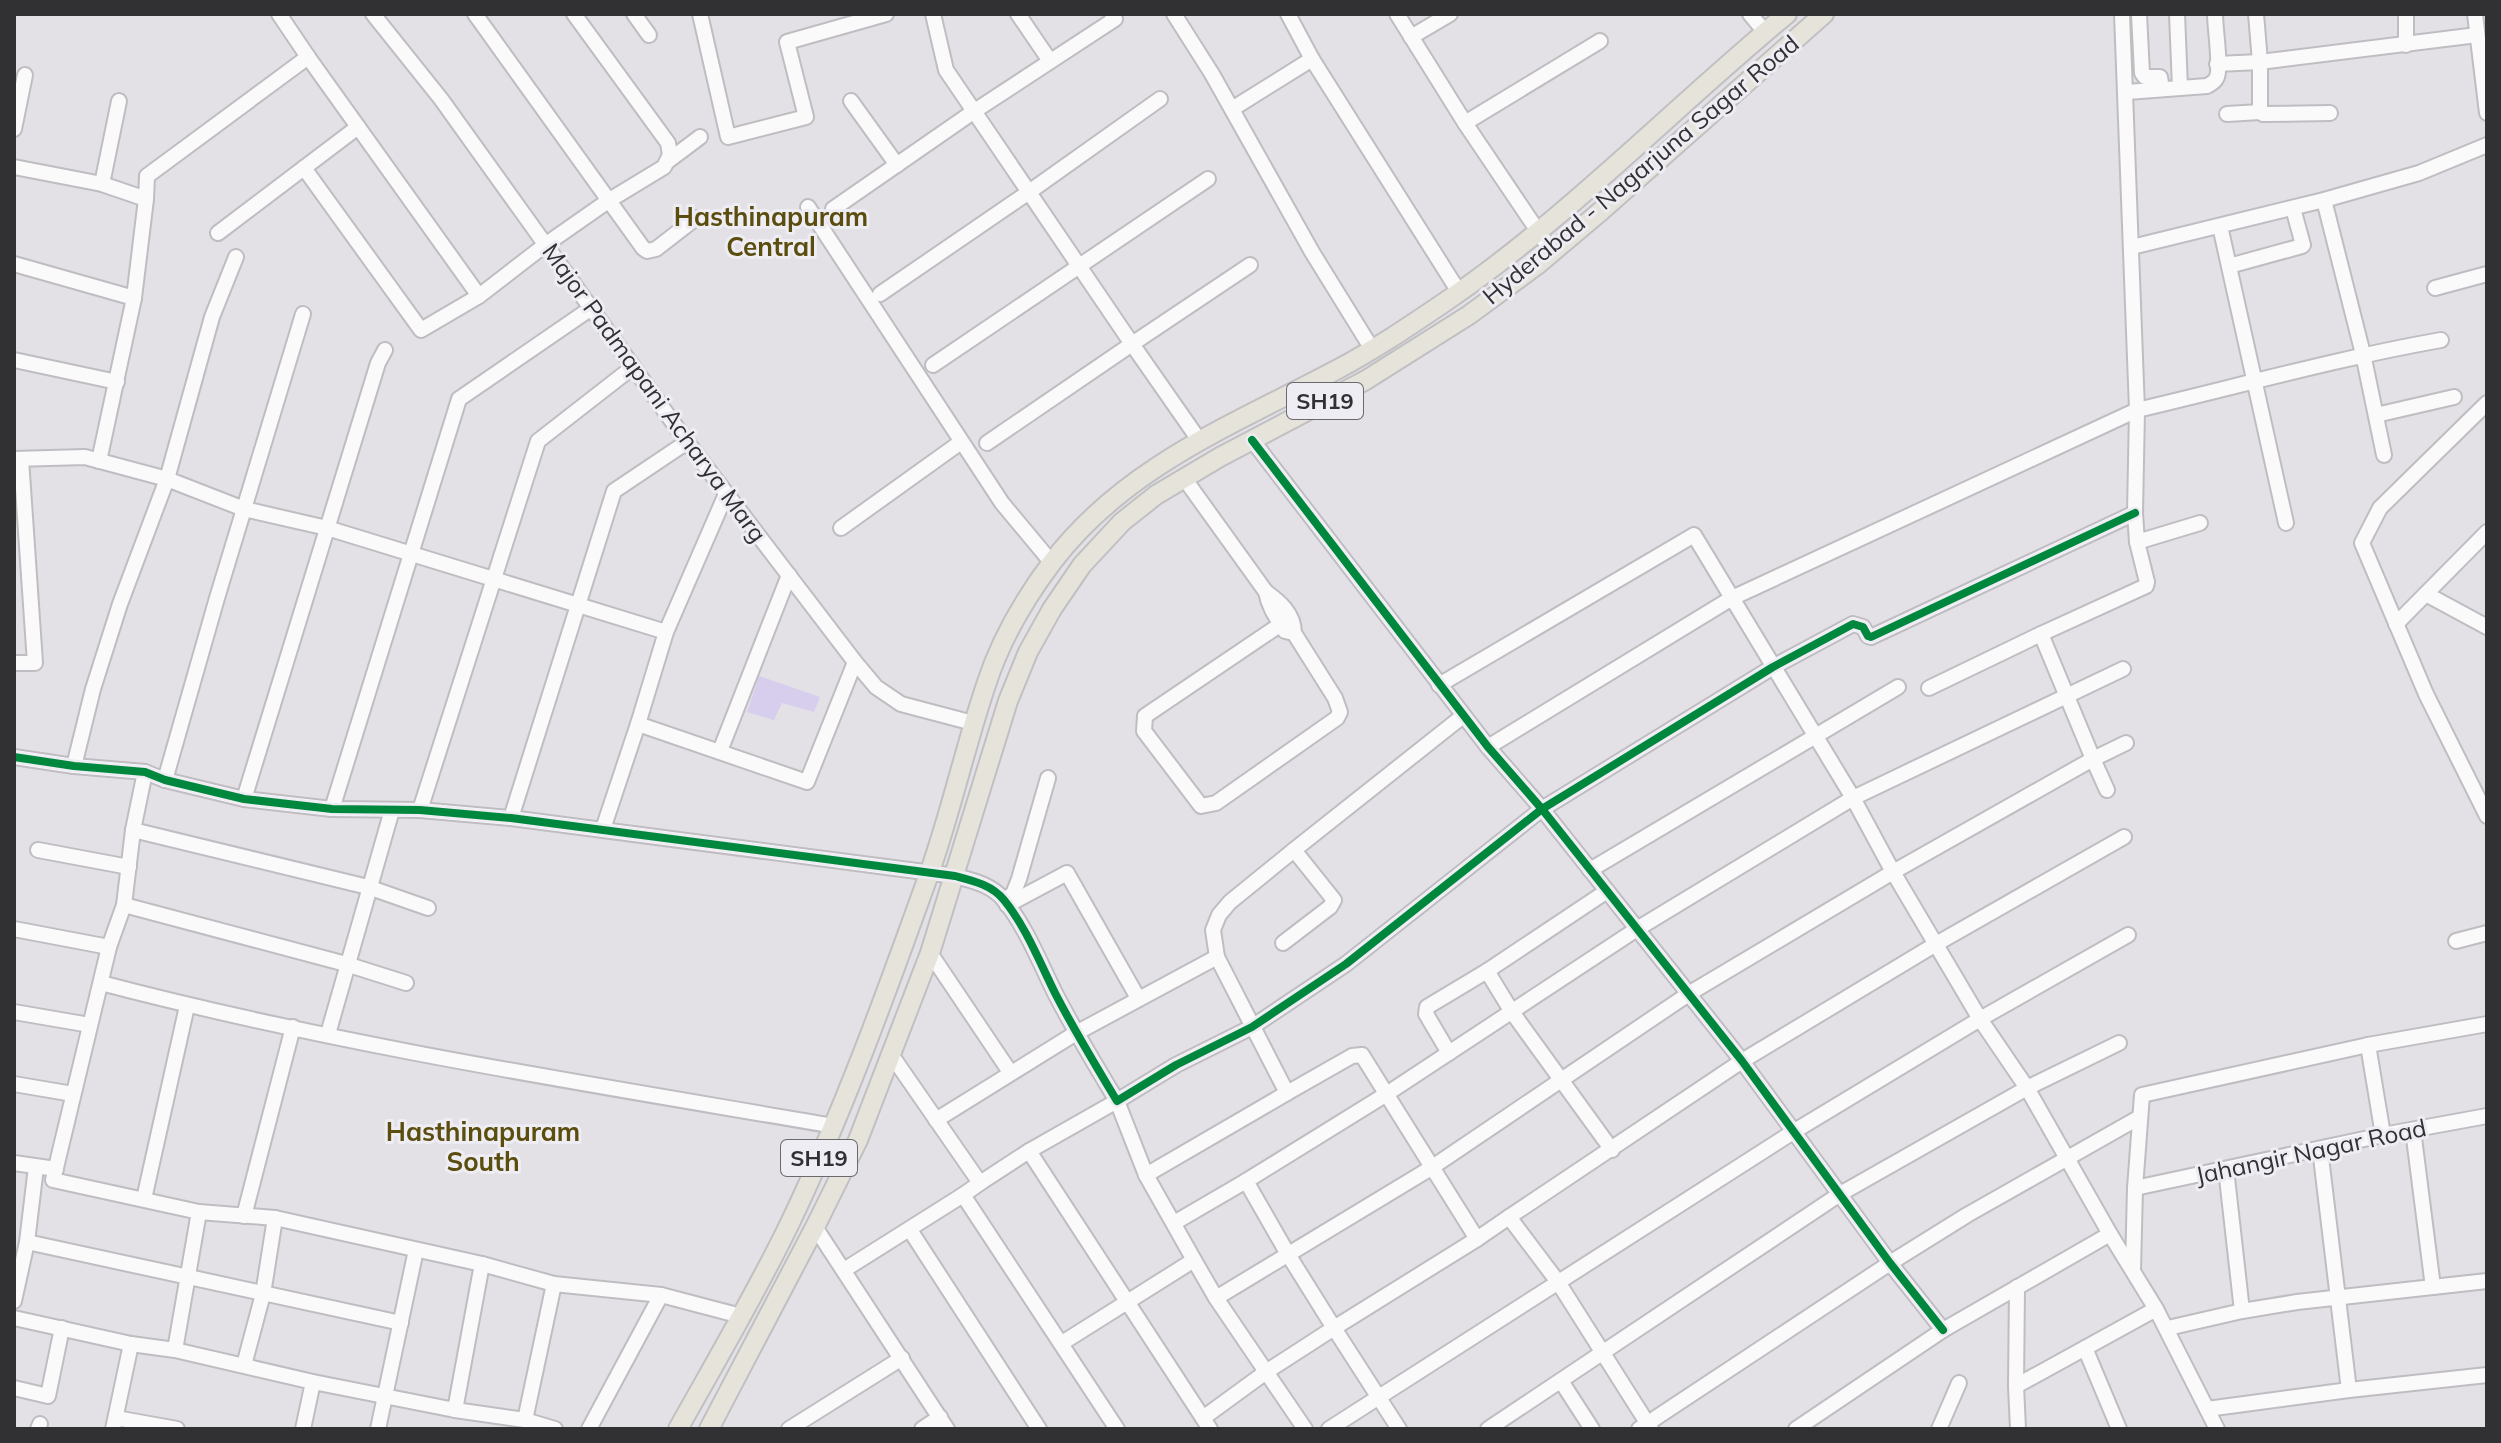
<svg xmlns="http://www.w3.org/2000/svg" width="2501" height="1443" viewBox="0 0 2501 1443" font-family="Mulish,sans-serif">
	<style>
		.green { fill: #d7ceee }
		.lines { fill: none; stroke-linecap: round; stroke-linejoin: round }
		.minor-casing { stroke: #bfbdc1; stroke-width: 18 }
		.major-casing { stroke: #c0c0c2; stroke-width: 22 }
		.minor { stroke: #fbfafb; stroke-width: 14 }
		.major { stroke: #e5e3da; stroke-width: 18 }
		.cycleway-casing { stroke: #efedf4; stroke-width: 13 }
		.cycleway { stroke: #00873e; stroke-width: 8 }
		.labels { text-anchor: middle; stroke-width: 6; stroke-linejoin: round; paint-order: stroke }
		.shield { fill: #efedf4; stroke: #6a696d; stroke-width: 2 }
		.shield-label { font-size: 22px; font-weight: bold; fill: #313033 }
		.street-label { font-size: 24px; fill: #313033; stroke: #efedf4 }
		.neighbourhood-label { font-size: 26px; font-weight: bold; fill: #5a4d0e; stroke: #efedf4 }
	</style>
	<rect width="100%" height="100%" fill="#e3e1e6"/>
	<path class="green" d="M759,676L820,697L814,712L782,703L774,720L747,712Z"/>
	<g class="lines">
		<defs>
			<g id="minor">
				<path d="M373,14L441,99L687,442L855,662L876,687L901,704L973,723"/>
				<path d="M475,14L643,248L647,251L656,249L696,218"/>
				<path d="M634,14L649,35"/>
				<path d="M700,14L728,137L806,117L787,42L886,14"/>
				<path d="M933,14L946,70L1132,344L987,443"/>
				<path d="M1018,14L1050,61"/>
				<path d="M1174,14L1212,74L1312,252L1372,349"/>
				<path d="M1288,14L1312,59L1459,292"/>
				<path d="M1397,14L1465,123L1552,252"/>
				<path d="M1750,14L1765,32"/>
				<path d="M2139,14L2142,73L2145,77H2160L2162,89"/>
				<path d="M2177,14L2180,88"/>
				<path d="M2256,14L2260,62V112L2263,114L2330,113"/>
				<path d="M2406,14V45"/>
				<path d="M2475,14L2487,113"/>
				<path d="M1411,37L1450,14"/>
				<path d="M308,57L479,296"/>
				<path d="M2217,64L2260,62L2477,35"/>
				<path d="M2127,92L2207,86C2212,83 2215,82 2217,77C2221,65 2215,28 2215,14"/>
				<path d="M851,101L897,165"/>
				<path d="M1232,109L1312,59"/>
				<path d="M2227,114L2260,112"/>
				<path d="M1465,123L1600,41"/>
				<path d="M14,129L25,75"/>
				<path d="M668,161L700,137"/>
				<path d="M14,167L102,184L146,199L147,176L308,57L279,14"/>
				<path d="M304,168L421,330L479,296L545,245L608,201L664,167L670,155L668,143L574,14"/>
				<path d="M102,184L119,101"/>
				<path d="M2324,200L2363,354L2384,455"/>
				<path d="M808,207L1002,503L1052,563"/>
				<path d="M833,209L973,112L1115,19L1112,14"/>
				<path d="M2220,226L2286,523"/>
				<path d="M218,233L358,127"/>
				<path d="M2132,247L2324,200L2419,173L2487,145"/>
				<path d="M14,264L134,298"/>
				<path d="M2229,266L2302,246L2303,245L2293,208"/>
				<path d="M2435,288L2487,274"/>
				<path d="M880,294L1029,192L1160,99"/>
				<path d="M14,360L117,382"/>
				<path d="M933,365L1208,179"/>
				<path d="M2487,403L2380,508L2362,543L2426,694L2487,816"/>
				<path d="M2376,415L2454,397"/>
				<path d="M1199,440L1132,344L1250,265"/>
				<path d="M1252,440L1488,747L1542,809L1742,1061L1890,1263L1943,1330"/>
				<path d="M14,459L85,457L167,479L244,509L327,528L666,632"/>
				<path d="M99,461L134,298L146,199"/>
				<path d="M1184,478L1266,592"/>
				<path d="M726,494L666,632L638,724L807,782L855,662"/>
				<path d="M841,528L961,442"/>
				<path d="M2137,542L2200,523"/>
				<path d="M2426,594L2487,627"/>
				<path d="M1281,624L1145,716L1144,731L1201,806L1216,803L1337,718L1340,712L1335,698L1294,633C1294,614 1280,602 1266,592C1269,608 1277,618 1285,631L1294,633"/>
				<path d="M2396,624L2487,532"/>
				<path d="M2041,634L2093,759L2126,743"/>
				<path d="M14,663H35L21,459"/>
				<path d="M1439,685L1694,535L1853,798L1893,872L1980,1019L2027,1088L2110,1234L2156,1309L2217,1429"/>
				<path d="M1929,688L2041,634L2146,586L2147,582L2137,542L2135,513L2137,410C2239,386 2339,358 2441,340"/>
				<path d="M1488,747L1732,598L2137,410L2122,14"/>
				<path d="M720,751L789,575"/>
				<path d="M14,757L74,766L145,772L165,780L244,799L332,809L420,810L511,818L955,876C974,881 992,885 1004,900C1026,927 1040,963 1055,993C1074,1030 1096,1066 1117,1101L1176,1065L1252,1027L1346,964L1542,809L1773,667L1853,624L1863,627L1868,636L1871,637L2135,513"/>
				<path d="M74,766L93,689L120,604L167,479L212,317L236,257"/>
				<path d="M145,772L133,830L124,905L109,947L53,1180L199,1212L275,1218L482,1264L554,1284L661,1295L741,1316"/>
				<path d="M165,780L217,598L303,314"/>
				<path d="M244,799L378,363L385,350"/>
				<path d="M332,809L459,399L590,309"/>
				<path d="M420,810L538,441L633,367"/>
				<path d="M511,818L614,491L687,442"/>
				<path d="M603,829L638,724"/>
				<path d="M133,830L368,887L428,908"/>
				<path d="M38,850L129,867"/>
				<path d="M1590,870L1898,687"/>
				<path d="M1004,900L1013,894L1019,879L1048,778"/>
				<path d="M124,905L346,964L406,983"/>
				<path d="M1007,905L1067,873L1138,998"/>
				<path d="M14,929L109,947"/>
				<path d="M2456,941L2487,933"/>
				<path d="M1283,943L1330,907L1334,900L1294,850"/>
				<path d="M930,953L1010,1072"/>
				<path d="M1487,971L1512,1012L1612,1150"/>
				<path d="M101,983C341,1046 589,1084 834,1126"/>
				<path d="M14,1012L90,1025"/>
				<path d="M328,1034L392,810"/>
				<path d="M2368,1045L2383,1135"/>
				<path d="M890,1053L980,1183L963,1195L1117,1429"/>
				<path d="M1449,1053L1426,1014L1427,1007L1487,971L1607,891"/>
				<path d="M14,1084L73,1094"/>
				<path d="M1287,1093L1352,1056L1362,1055L1477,1239"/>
				<path d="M936,1120L1076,1033L1217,957"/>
				<path d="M2413,1130L2433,1287"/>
				<path d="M2320,1149L2349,1390L2487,1375"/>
				<path d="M1029,1151L1210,1429"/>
				<path d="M14,1163L56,1169"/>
				<path d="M2226,1169L2242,1311"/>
				<path d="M1146,1175L1287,1093L1217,957L1213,930L1219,915L1230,902L1294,850L1463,716"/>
				<path d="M980,1183L1029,1151L1117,1101L1146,1175L1194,1260L1216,1298L1305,1429"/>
				<path d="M2135,1188L2383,1135L2487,1116"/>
				<path d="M144,1199L187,1006"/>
				<path d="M244,1216L293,1027"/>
				<path d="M1509,1217L1477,1239L1334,1328L1289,1256L1246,1181L1385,1095L1637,929L1853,798L2123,669"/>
				<path d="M1174,1223L1246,1181"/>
				<path d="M815,1227L947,1429"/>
				<path d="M910,1230L1039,1429"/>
				<path d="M27,1242L401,1323"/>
				<path d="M844,1270L963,1195"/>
				<path d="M2133,1270L2135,1188L2142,1095L2368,1045L2487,1024"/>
				<path d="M1216,1298L1431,1168L1690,993L1893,872L2093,759L2107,790"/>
				<path d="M14,1301L27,1242L36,1167"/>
				<path d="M14,1318L131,1344L175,1350L313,1382L455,1410L525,1420L555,1429"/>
				<path d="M2168,1328L2242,1311L2297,1302L2487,1281"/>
				<path d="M1062,1343L1194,1260"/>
				<path d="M2085,1348L2119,1429"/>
				<path d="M175,1350L199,1212"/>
				<path d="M244,1365L263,1294L275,1218"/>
				<path d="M1561,1381L1592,1429"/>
				<path d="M2016,1386L2017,1287"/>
				<path d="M14,1388L48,1396L62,1328"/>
				<path d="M2207,1409L2349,1390"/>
				<path d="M455,1410L482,1264"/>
				<path d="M116,1418L177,1429"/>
				<path d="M1203,1418L1266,1372L1334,1328L1399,1429"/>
				<path d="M525,1420L554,1284"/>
				<path d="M38,1429L40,1424"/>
				<path d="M113,1429L131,1344"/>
				<path d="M303,1429L313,1382"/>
				<path d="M378,1429L416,1250"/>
				<path d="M589,1429L661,1295"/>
				<path d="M789,1429L902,1358"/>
				<path d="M922,1429L940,1417"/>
				<path d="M1329,1429L1793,1132L1980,1019L2128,935"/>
				<path d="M1488,1429L1840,1194L2027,1088L2119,1043"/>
				<path d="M1639,1429L1890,1263L1967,1215L2140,1117"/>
				<path d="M1651,1429L1558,1282L1509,1217L1742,1061L1936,944L2124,837"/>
				<path d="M1796,1429L1943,1330L2110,1234"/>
				<path d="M1939,1429L1959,1383"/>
				<path d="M2018,1429L2016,1386L2156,1309"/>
			</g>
			<g id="major">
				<path d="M678,1429C716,1361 756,1293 790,1223C844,1110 887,991 929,874C951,812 965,747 986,685C1000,641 1025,598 1053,561C1127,465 1235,424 1338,369C1374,350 1408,327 1442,304C1566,220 1671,110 1787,14"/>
				<path d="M709,1429L815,1227L858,1140L930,953L1008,701L1028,652L1052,609L1082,565L1122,522L1156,495L1220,457L1366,380L1469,315L1537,265L1601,211L1824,14"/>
			</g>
		</defs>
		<use href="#minor" class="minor-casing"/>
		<use href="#major" class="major-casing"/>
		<use href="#minor" class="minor"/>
		<use href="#major" class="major"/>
		<defs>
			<g id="cycleway">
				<path d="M1252,440L1488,747L1542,809L1742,1061L1890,1263L1943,1330"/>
				<path d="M14,757L74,766L145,772L165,780L244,799L332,809L420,810L511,818L955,876C974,881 992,885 1004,900C1026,927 1040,963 1055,993C1074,1030 1096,1066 1117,1101L1176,1065L1252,1027L1346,964L1542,809L1773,667L1853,624L1863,627L1868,636L1871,637L2135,513"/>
			</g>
		</defs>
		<use href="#cycleway" class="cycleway-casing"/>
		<use href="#cycleway" class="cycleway"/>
	</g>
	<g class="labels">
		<g class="shield">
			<rect x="1287" y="383" width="76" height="36" rx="6"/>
			<rect x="781" y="1140" width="76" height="36" rx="6"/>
		</g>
		<g class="shield-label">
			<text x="1325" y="409">SH19</text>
			<text x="819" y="1166">SH19</text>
		</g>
		<g class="street-label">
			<text transform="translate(1641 170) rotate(-40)" y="8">Hyderabad - Nagarjuna Sagar Road</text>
			<text transform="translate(654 393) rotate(54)" y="8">Major Padmapani Acharya Marg</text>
			<text transform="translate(2311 1152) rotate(-12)" y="8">Jahangir Nagar Road</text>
		</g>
		<g class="neighbourhood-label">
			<text x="771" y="226">Hasthinapuram<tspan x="771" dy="30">Central</tspan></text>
			<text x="483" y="1141">Hasthinapuram<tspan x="483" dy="30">South</tspan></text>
		</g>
	</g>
	<rect width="2501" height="1443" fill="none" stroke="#313033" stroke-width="32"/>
</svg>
